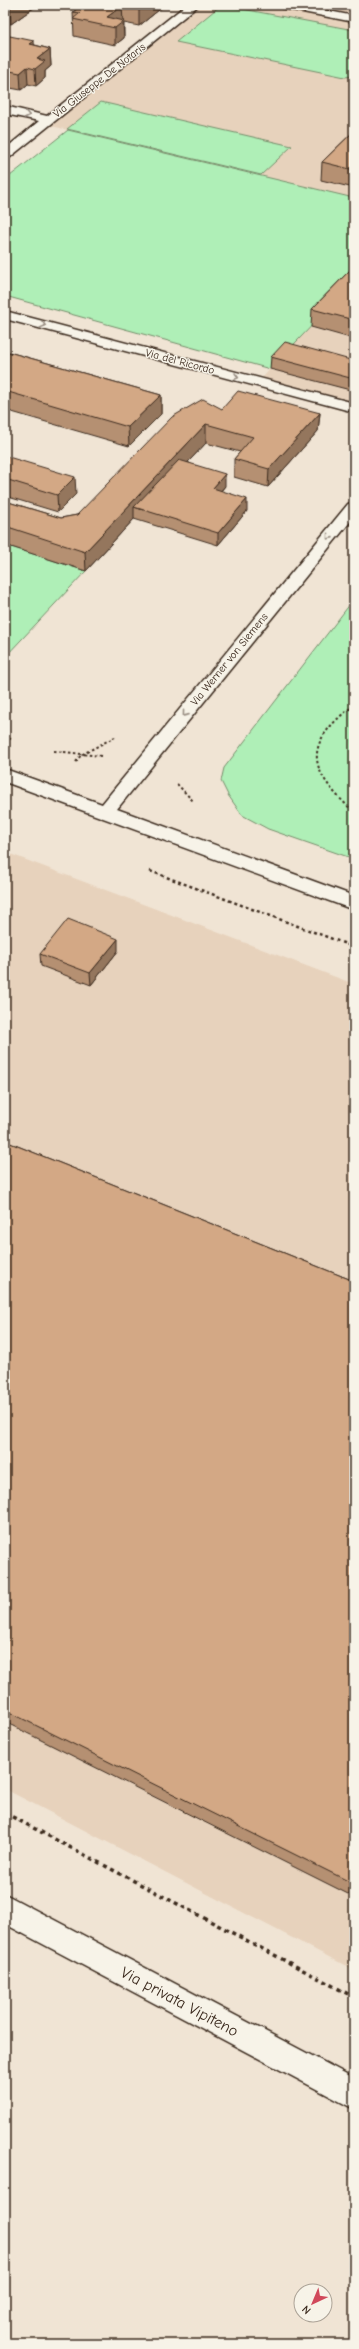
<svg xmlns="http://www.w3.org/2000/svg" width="359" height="2349" viewBox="0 0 359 2349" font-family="'Comic Neue',sans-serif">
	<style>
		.built { fill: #e7d2bc }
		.green { fill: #afefb7; stroke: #758c6a }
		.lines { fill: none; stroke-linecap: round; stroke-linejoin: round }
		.street-casing { stroke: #3b2a1e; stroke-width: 3 }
		.path-far2 { stroke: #3b2a1e; stroke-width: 2; stroke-dasharray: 2.5 2.5; stroke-linecap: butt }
		.path-far1 { stroke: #3b2a1e; stroke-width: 2.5; stroke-dasharray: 3 3; stroke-linecap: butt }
		.path { stroke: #3b2a1e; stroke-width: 3.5; stroke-dasharray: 4 4; stroke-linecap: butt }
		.street { fill: #f7f3e8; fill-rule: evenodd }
		.wall { fill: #b59072; stroke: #3b2a1e }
		.shaded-wall { fill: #94765d; stroke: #3b2a1e }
		.building { fill: #d3a885; stroke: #3b2a1e }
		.oneway { stroke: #998e83 }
		.labels { text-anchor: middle; stroke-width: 3; stroke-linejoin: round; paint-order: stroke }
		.far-street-label { font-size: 11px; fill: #3b2a1e; stroke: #f7f3e8 }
		.near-street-label { font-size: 16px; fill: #3b2a1e; stroke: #f7f3e8 }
	</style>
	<rect width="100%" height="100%" fill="#f0e4d4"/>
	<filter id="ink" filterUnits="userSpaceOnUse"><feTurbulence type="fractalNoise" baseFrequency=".025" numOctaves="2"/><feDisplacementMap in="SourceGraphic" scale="8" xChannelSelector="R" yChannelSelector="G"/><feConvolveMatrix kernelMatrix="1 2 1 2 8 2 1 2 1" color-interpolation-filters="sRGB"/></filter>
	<g filter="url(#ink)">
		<g class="built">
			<path d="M193,5H354V198L43,124Z"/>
			<path d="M354,282V408L258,383L270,369Z"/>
			<path d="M5,852L354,984V1970L5,1789Z"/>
		</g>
		<g class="green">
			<path d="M221,5L354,30V76L345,77L176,42Z"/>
			<path d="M101,102L292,146L261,175L67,129Z"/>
			<path d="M68,130L354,198V282L270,369L5,296V180Z"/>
			<path d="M5,545L86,571L5,657Z"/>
			<path d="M354,599V859L268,829L242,815L228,795L221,781L224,768Z"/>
		</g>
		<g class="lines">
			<defs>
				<g id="street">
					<path d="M186,5H199L9,158L5,159V149L39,121L5,114V106L47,116Z"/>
					<path d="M276,5H299L354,16V22L282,8Z"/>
					<path d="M5,311L354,403V412L5,319Z"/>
					<path d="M354,502V517L117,809L354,896V910L5,782V769L102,804L348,504Z"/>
					<path d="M5,1894L354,2078V2109L5,1924Z"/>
				</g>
			</defs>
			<use href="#street" class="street-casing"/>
			<g class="path-far2">
				<path d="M350,474L354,468"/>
				<path d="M354,705C302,745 307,769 354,812"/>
				<path d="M5,737L11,739"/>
				<path d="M54,751L101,756"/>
				<path d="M76,762L81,755L115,737"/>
				<path d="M177,784L194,802"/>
			</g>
			<path class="path-far1" d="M150,871L354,947"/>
			<path class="path" d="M5,1813L354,1997"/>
			<use href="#street" class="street"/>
		</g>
		<g class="wall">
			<path d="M5,5H35V7L11,24L5,23Z"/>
			<path d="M82,5H165L139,26L124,23V38L115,45L74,36L73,12Z"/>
			<path d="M343,5H354V7Z"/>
			<path d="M5,35L35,45L50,49L51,66L45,71V78L36,86L28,84L21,90L5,87Z"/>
			<path d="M354,131V188L321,180L322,162Z"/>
			<path d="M354,266V339L311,327L312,309Z"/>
			<path d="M5,351L161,395V414L129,446L5,410Z"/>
			<path d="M271,357L354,361V391L270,369Z"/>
			<path d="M222,409L320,413L318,431L268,487L234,477V459L240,452L206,443L188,462L225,486L221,491L247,511L218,545L134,519L86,571L5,545V501L61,518L77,515Z"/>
			<path d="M5,456L76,494L58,512L5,496Z"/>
			<path d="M118,951L91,985L41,966L40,954Z"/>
			<path d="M5,1141L354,1281V1897L5,1722Z"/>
		</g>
		<g class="shaded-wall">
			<path d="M14,5H35V7L11,24L10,8Z"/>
			<path d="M144,5H165L139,26V9Z"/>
			<path d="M122,6L124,38L115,45V28L107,17Z"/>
			<path d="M34,41L35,58L30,44Z"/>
			<path d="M50,49L51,66L45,71V78L36,86L35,69L37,59Z"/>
			<path d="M27,67L28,84L21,90L20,73Z"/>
			<path d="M7,105L8,121L5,123V107Z"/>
			<path d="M161,395V414L129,446L128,427Z"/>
			<path d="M320,413L318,431L268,487L269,469Z"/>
			<path d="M206,424V443L143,510L134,507V519L86,571L85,552Z"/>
			<path d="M225,474V486L212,501L213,488Z"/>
			<path d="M75,477L76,494L58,512L57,495Z"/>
			<path d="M247,499V511L218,545V533Z"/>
			<path d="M118,939V951L91,985L90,973Z"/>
		</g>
		<g class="building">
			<path d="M5,5H14L10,8L5,7Z"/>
			<path d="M82,5H144L139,9L122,6L107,17L124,21L115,28L73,19L80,13L73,12Z"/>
			<path d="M5,35L34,41L30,44L50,49L37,59L45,61L35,69L27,67L20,73L5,70Z"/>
			<path d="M354,131V170L322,162Z"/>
			<path d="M354,266V320L312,309Z"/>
			<path d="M285,342L354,361V379L271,357Z"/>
			<path d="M5,351L161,395L128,427L5,391Z"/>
			<path d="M238,391L320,413L269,469L234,459L253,437L206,424L85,552L5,526V501L61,518L77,515L172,417L203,399L222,409Z"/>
			<path d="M5,456L75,477L57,495L5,479Z"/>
			<path d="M179,460L225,474L213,488L247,499L218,533L134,507Z"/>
			<path d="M68,919L118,939L90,973L40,954Z"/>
			<path d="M5,1141L354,1281V1884L5,1710Z"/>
		</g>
		<defs><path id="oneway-chevron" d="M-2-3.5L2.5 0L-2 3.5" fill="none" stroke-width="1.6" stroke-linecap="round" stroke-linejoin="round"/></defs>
		<g class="oneway">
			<use href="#oneway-chevron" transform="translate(27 115) rotate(12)"/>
			<use href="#oneway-chevron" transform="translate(43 325) rotate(15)"/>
			<use href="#oneway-chevron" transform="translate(236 377) rotate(15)"/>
			<use href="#oneway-chevron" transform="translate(329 537) rotate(129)"/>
			<use href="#oneway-chevron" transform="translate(185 714) rotate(129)"/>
		</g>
	</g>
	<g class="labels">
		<g class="far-street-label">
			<text transform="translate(99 80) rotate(-38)" y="4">Via Giuseppe De Notaris</text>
			<text transform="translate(180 361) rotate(15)" y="4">Via del Ricordo</text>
			<text transform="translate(229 659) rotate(-51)" y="4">Via Werner von Siemens</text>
		</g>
		<g class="near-street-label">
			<text transform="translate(180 2001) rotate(28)" y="6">Via privata Vipiteno</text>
		</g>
	</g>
	<rect width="359" height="2349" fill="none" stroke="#f7f3e8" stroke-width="20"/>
	<rect x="10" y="10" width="339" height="2329" fill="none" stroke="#3b2a1e" stroke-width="1.5" filter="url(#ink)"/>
	<g transform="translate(313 2303) rotate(224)"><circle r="19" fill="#f7f3e8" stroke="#aca397"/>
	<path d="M0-3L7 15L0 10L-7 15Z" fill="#d1495b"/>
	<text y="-6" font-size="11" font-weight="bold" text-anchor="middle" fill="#3b2a1e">N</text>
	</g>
</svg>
